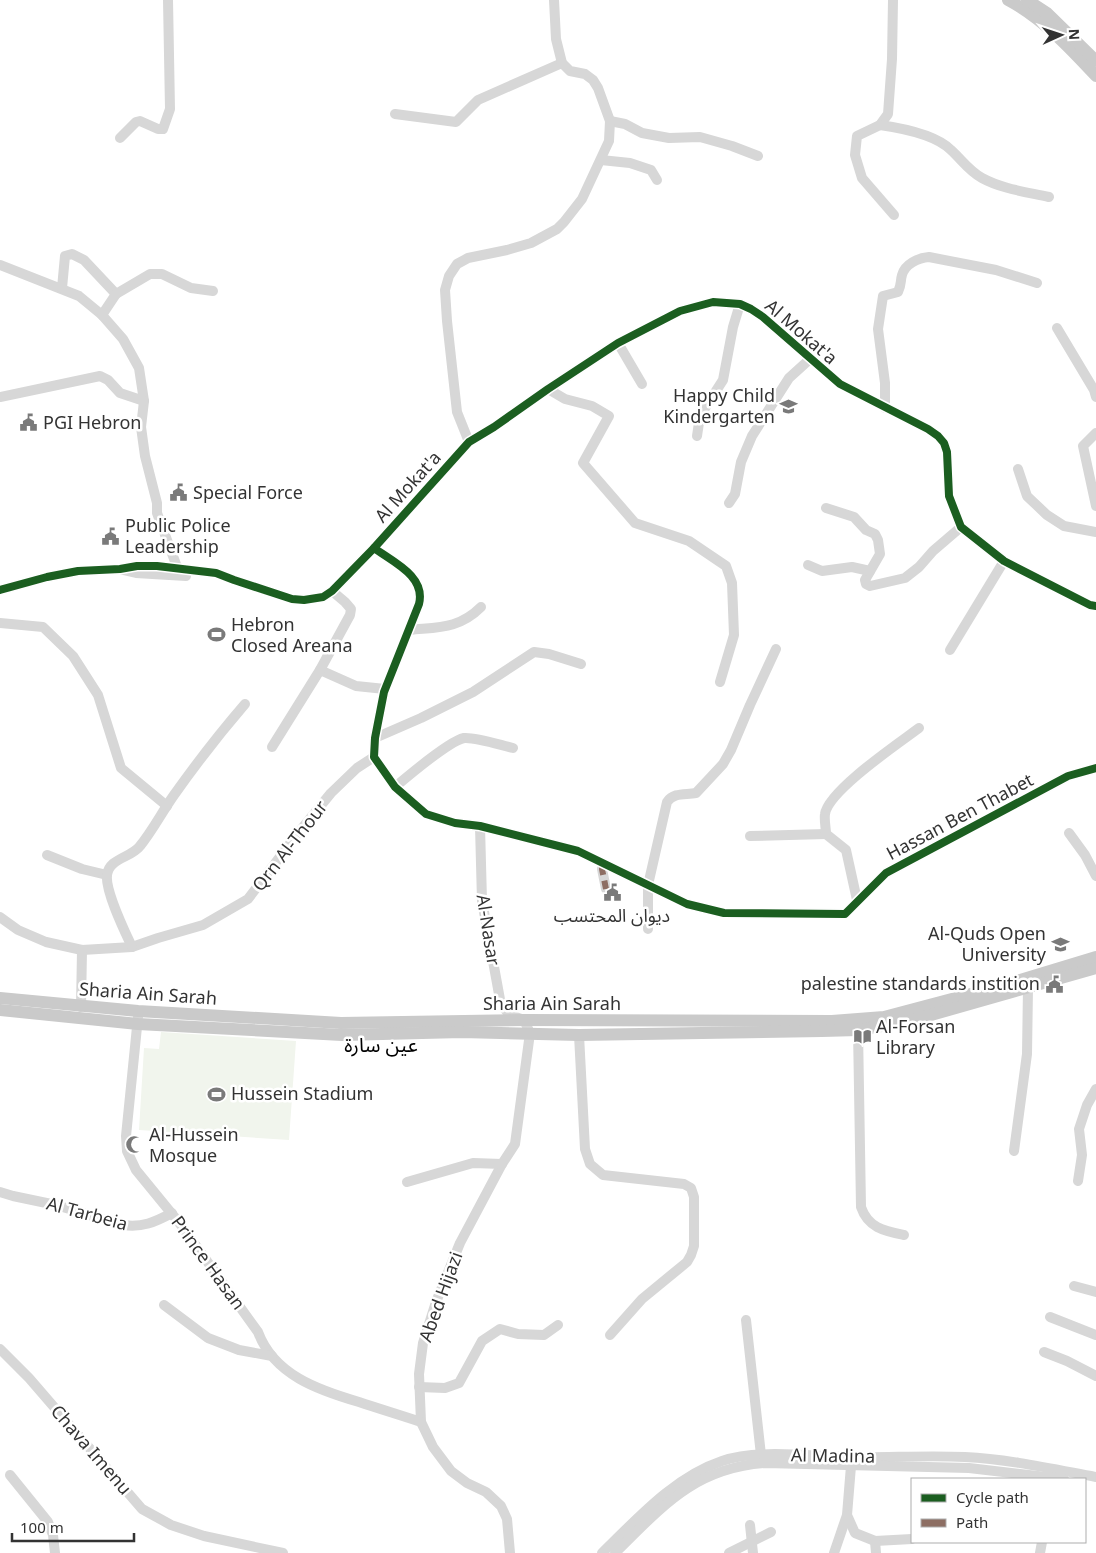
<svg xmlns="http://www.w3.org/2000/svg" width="1096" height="1553" viewBox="0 0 1096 1553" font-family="'Noto Sans','Noto Sans Arabic',sans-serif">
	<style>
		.green { fill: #f1f5ed }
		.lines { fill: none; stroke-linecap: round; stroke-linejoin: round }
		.minor { stroke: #d7d7d7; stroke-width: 10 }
		.major { stroke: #cacaca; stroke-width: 12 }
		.quiet { stroke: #8d6e63; stroke-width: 6; stroke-dasharray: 12 6; stroke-linecap: butt }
		.cycleway-casing { stroke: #fff; stroke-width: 11 }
		.cycleway { stroke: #1b5e20; stroke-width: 8 }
		.labels { text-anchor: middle; stroke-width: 5; stroke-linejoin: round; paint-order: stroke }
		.street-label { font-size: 18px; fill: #333; stroke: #fff }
		.poi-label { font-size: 18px; fill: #333; stroke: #fff; text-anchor: start }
		.quarter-label { font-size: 20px; fill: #000; stroke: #fff }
	</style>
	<rect width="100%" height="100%" fill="#fff"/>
	<path class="green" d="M161,1032L296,1041L289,1140L139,1130L144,1048L159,1049Z"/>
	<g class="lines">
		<g class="minor">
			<path d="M893,0L892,59L888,114L880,125L857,136L855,155L862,178L894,215"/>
			<path d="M395,114L456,122L478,100L562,63"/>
			<path d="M610,121L625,124L642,133L669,138L700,137L732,146L758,156"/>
			<path d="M880,125C901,128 935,134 951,150C962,160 969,171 982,178C1002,189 1027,192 1049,197"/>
			<path d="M120,138L136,122L140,121L158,129H163L170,109L168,0"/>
			<path d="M601,160L630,163L651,170L657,180"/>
			<path d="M0,265L79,296L102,315L123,339L139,368L144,401L141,427L145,456L157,503V513L177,567L184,575"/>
			<path d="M62,288L65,256L72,254L84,260L116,294"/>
			<path d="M102,315L116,294L150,274H162L191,288L213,291"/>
			<path d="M1057,328L1094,390L1096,397"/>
			<path d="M618,343L642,384"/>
			<path d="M548,389L565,399L592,406L609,416L583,463L635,523L689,541L726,566L732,583L734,635L720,682"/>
			<path d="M0,397L100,376L108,380L120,393L144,401"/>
			<path d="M885,408V383L878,329L883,296L898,292C902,283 900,282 902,275C905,264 918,258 929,257L996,270L1037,283"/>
			<path d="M1096,433L1083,446L1096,506"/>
			<path d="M697,436L700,416L723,380L733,327L740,304"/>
			<path d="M469,442L457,412L447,321L445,290L449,276L457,264L468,258L507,250L531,243L557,229L564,222L582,199L609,141L610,121L598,88L593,80L585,74L570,71L562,63L556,39L554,0"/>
			<path d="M1018,469L1027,496L1047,515L1064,526L1096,532"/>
			<path d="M729,503L735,494L741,462L752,436L789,378L810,359"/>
			<path d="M826,508L854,517L866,530L875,534L878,540L880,554L865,580L866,584L870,586L905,578L919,567L933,551L961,527"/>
			<path d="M374,548C393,562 426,576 419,604L384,692L375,738L374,757L395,787L426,814L455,823L480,826L578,851L687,904L724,913L845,914L886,873L1068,776L1096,768"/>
			<path d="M808,565L822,571L852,567L870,571"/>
			<path d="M123,570L136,573L186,576"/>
			<path d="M0,590L47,577L78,571L120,569L137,566H157L216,573L234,580L292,599L304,600L323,597L332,591L374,548L469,442L494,427L548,389L618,343L680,311L713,302L740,304L751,309L763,317L840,384L928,429L938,436L944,443L947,452L949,496L961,527L1004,561L1090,605L1096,606"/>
			<path d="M0,623L43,627L73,656L98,695L121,768L167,806"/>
			<path d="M410,630C438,627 459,629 481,607"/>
			<path d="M950,650L1004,561"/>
			<path d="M320,670L356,686L385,689"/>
			<path d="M375,738L421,718L473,692L534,652L549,654L581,664"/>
			<path d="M272,747L320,670L350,615L351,609L345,602L332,591"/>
			<path d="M395,787C408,776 450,741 464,738C476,737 500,745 513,748"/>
			<path d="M480,826L482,901L501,1005L510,1015L524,1020L530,1033L515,1144L502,1164L460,1243L436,1302L423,1343L419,1374L421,1422L433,1447L451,1471L467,1483L486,1492L501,1506L507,1519L510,1553"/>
			<path d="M1069,833L1085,855L1096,876"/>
			<path d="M750,836L826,834"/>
			<path d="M47,855L82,869L107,875"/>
			<path d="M603,863L602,869L606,889"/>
			<path d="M857,900L846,850L826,834C826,828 824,820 825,814C828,791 899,743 919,728"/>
			<path d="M0,917L18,930L46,942L82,950L132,947L158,938L203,925L248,899L295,837L331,793L357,768L374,757"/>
			<path d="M648,929V885L667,802C674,792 685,795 696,793L723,764L731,750L750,705L776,649"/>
			<path d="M132,947C125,932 105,891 107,875C109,858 131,858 140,846C153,830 162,812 174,795C196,764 220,733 245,704"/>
			<path d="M81,1007L82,950"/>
			<path d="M138,1017L126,1136L127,1151L136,1170L181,1225L258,1332C274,1375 318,1390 359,1402C380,1409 400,1415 421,1422"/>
			<path d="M858,1030L861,1207C868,1228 885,1231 904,1235"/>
			<path d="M579,1035L585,1149L590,1164L603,1175L684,1184L691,1188L694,1197V1246L691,1255L687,1262L642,1299L610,1335"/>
			<path d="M1014,1151L1027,1054L1028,988"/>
			<path d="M1078,1181L1082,1155L1079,1129L1087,1105L1096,1089"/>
			<path d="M407,1182L473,1163L502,1164"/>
			<path d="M0,1192L13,1196L56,1205L123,1225C142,1228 155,1222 172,1213"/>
			<path d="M1074,1286L1096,1292"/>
			<path d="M164,1305L208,1338L239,1350L272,1356"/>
			<path d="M1050,1317L1096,1335"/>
			<path d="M746,1320L761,1455"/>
			<path d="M0,1349L29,1378L142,1509L171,1525L204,1536L283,1553"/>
			<path d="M1044,1352L1067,1361L1096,1376"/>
			<path d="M419,1387L445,1388L459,1383L482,1341L500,1329L518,1334L544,1335L558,1325"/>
			<path d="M851,1466L847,1515L855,1533L875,1541L912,1539"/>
			<path d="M10,1475L48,1522L53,1535L55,1553"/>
			<path d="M750,1525L753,1553"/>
			<path d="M875,1541L876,1553"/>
			<path d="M602,1553C637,1519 674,1477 722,1461C757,1449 809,1456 847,1457C886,1458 925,1455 965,1457C1008,1459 1053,1469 1096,1477"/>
			<path d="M615,1553C662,1507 694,1468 765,1463L969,1468L1064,1479"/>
			<path d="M729,1553L771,1532"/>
			<path d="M834,1553L847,1515"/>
			<path d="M1040,1553L1042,1542"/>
		</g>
		<g class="major">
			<path d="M1008,0C1042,18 1070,48 1096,76"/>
			<path d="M1027,0L1047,13L1096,61"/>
			<path d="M0,998L138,1011L341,1023L524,1020L832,1021L884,1017L997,987L1096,957"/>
			<path d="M0,1010L138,1024L342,1035L462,1032L579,1035L822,1031L858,1030L910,1021L1096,968"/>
		</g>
		<path class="quiet" d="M603,863L602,869L606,889"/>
		<defs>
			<g id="cycleway">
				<path d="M374,548C393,562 426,576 419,604L384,692L375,738L374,757L395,787L426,814L455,823L480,826L578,851L687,904L724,913L845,914L886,873L1068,776L1096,768"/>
				<path d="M0,590L47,577L78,571L120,569L137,566H157L216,573L234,580L292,599L304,600L323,597L332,591L374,548L469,442L494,427L548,389L618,343L680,311L713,302L740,304L751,309L763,317L840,384L928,429L938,436L944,443L947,452L949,496L961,527L1004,561L1090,605L1096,606"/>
			</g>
		</defs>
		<use href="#cycleway" class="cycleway-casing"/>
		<use href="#cycleway" class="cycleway"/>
	</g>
	<defs>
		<symbol id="school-bare" viewBox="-9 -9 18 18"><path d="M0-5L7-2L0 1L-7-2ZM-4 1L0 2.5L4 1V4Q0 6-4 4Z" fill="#7a7a7a" stroke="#fff" stroke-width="2.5" paint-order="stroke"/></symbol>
		<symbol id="civic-bare" viewBox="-9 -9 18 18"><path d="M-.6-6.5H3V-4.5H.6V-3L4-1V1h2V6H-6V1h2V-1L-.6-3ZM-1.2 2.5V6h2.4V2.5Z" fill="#7a7a7a" stroke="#fff" stroke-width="2.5" paint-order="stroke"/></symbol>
		<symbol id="stadium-bare" viewBox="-9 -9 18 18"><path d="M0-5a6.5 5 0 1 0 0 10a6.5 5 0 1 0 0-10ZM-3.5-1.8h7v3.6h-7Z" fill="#7a7a7a" stroke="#fff" stroke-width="2.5" paint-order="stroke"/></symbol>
		<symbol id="university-bare" viewBox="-9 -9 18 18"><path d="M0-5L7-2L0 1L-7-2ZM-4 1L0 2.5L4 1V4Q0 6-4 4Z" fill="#7a7a7a" stroke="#fff" stroke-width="2.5" paint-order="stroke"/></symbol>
		<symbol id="library-bare" viewBox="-9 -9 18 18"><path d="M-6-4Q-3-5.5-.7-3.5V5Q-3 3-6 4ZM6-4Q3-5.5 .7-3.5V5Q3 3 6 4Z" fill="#7a7a7a" stroke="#fff" stroke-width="2.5" paint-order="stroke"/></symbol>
		<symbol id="mosque-bare" viewBox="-9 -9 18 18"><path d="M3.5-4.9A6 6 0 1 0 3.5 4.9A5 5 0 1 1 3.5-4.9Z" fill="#7a7a7a" stroke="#fff" stroke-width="2.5" paint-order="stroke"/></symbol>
	</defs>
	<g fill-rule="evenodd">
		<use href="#school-bare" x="776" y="394" width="25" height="25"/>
		<use href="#civic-bare" x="16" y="410" width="25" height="25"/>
		<use href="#civic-bare" x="166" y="480" width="25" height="25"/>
		<use href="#civic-bare" x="98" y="524" width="25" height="25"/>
		<use href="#stadium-bare" x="204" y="622" width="25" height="25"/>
		<use href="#civic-bare" x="600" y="880" width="25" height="25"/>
		<use href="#university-bare" x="1048" y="932" width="25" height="25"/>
		<use href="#civic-bare" x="1042" y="972" width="25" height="25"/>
		<use href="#library-bare" x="850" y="1024" width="25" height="25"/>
		<use href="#stadium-bare" x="204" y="1082" width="25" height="25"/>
		<use href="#mosque-bare" x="122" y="1132" width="25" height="25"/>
	</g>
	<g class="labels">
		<g class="street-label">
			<text transform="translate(801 332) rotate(41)" y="6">Al Mokat'a</text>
			<text transform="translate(408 487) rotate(-48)" y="6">Al Mokat'a</text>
			<text transform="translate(960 817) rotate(-28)" y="6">Hassan Ben Thabet</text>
			<text transform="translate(290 846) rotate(-52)" y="6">Qrn Al-Thour</text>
			<text transform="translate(488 930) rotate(81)" y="6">Al-Nasar</text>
			<text transform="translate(148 994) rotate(4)" y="6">Sharia Ain Sarah</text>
			<text x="552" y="1010">Sharia Ain Sarah</text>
			<text transform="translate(87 1214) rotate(15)" y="6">Al Tarbeia</text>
			<text transform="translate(208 1263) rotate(54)" y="6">Prince Hasan</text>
			<text transform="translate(441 1297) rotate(-70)" y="6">Abed Hijazi</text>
			<text transform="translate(91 1450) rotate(49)" y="6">Chava Imenu</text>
			<text transform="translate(833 1456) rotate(1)" y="6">Al Madina</text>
		</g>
		<g class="poi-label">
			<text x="775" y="402" text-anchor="end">Happy Child<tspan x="775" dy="21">Kindergarten</tspan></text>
			<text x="43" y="429">PGI Hebron</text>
			<text x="193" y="499">Special Force</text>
			<text x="125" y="532">Public Police<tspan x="125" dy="21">Leadership</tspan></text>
			<text x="231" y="631">Hebron<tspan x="231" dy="21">Closed Areana</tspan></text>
			<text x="612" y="922" text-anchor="middle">ديوان المحتسب</text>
			<text x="1046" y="940" text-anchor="end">Al-Quds Open<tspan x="1046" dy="21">University</tspan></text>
			<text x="1040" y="990" text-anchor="end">palestine standards instition</text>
			<text x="876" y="1033">Al-Forsan<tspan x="876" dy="21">Library</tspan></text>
			<text x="231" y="1100">Hussein Stadium</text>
			<text x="149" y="1141">Al-Hussein<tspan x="149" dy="21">Mosque</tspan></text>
		</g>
		<g class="quarter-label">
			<text x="381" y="1052">عين سارة</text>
		</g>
	</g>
	<rect x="911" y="1478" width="175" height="65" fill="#ffffff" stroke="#adadad"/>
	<rect x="921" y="1494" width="25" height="8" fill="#1b5e20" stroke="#adadad"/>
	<text x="956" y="1503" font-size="15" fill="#333333">Cycle path</text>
	<rect x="921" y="1519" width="25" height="8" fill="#8d6e63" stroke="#adadad"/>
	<text x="956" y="1528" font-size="15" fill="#333333">Path</text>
	<g transform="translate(1061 35) rotate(87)" stroke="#ffffff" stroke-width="4" paint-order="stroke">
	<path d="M0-4L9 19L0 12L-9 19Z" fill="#333333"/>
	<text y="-8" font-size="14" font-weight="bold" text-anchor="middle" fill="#333333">N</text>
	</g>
	<path d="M12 1533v8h122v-8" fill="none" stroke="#333333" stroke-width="2.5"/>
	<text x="20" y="1533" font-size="15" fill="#333333" stroke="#ffffff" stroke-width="4" paint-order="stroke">100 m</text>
</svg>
